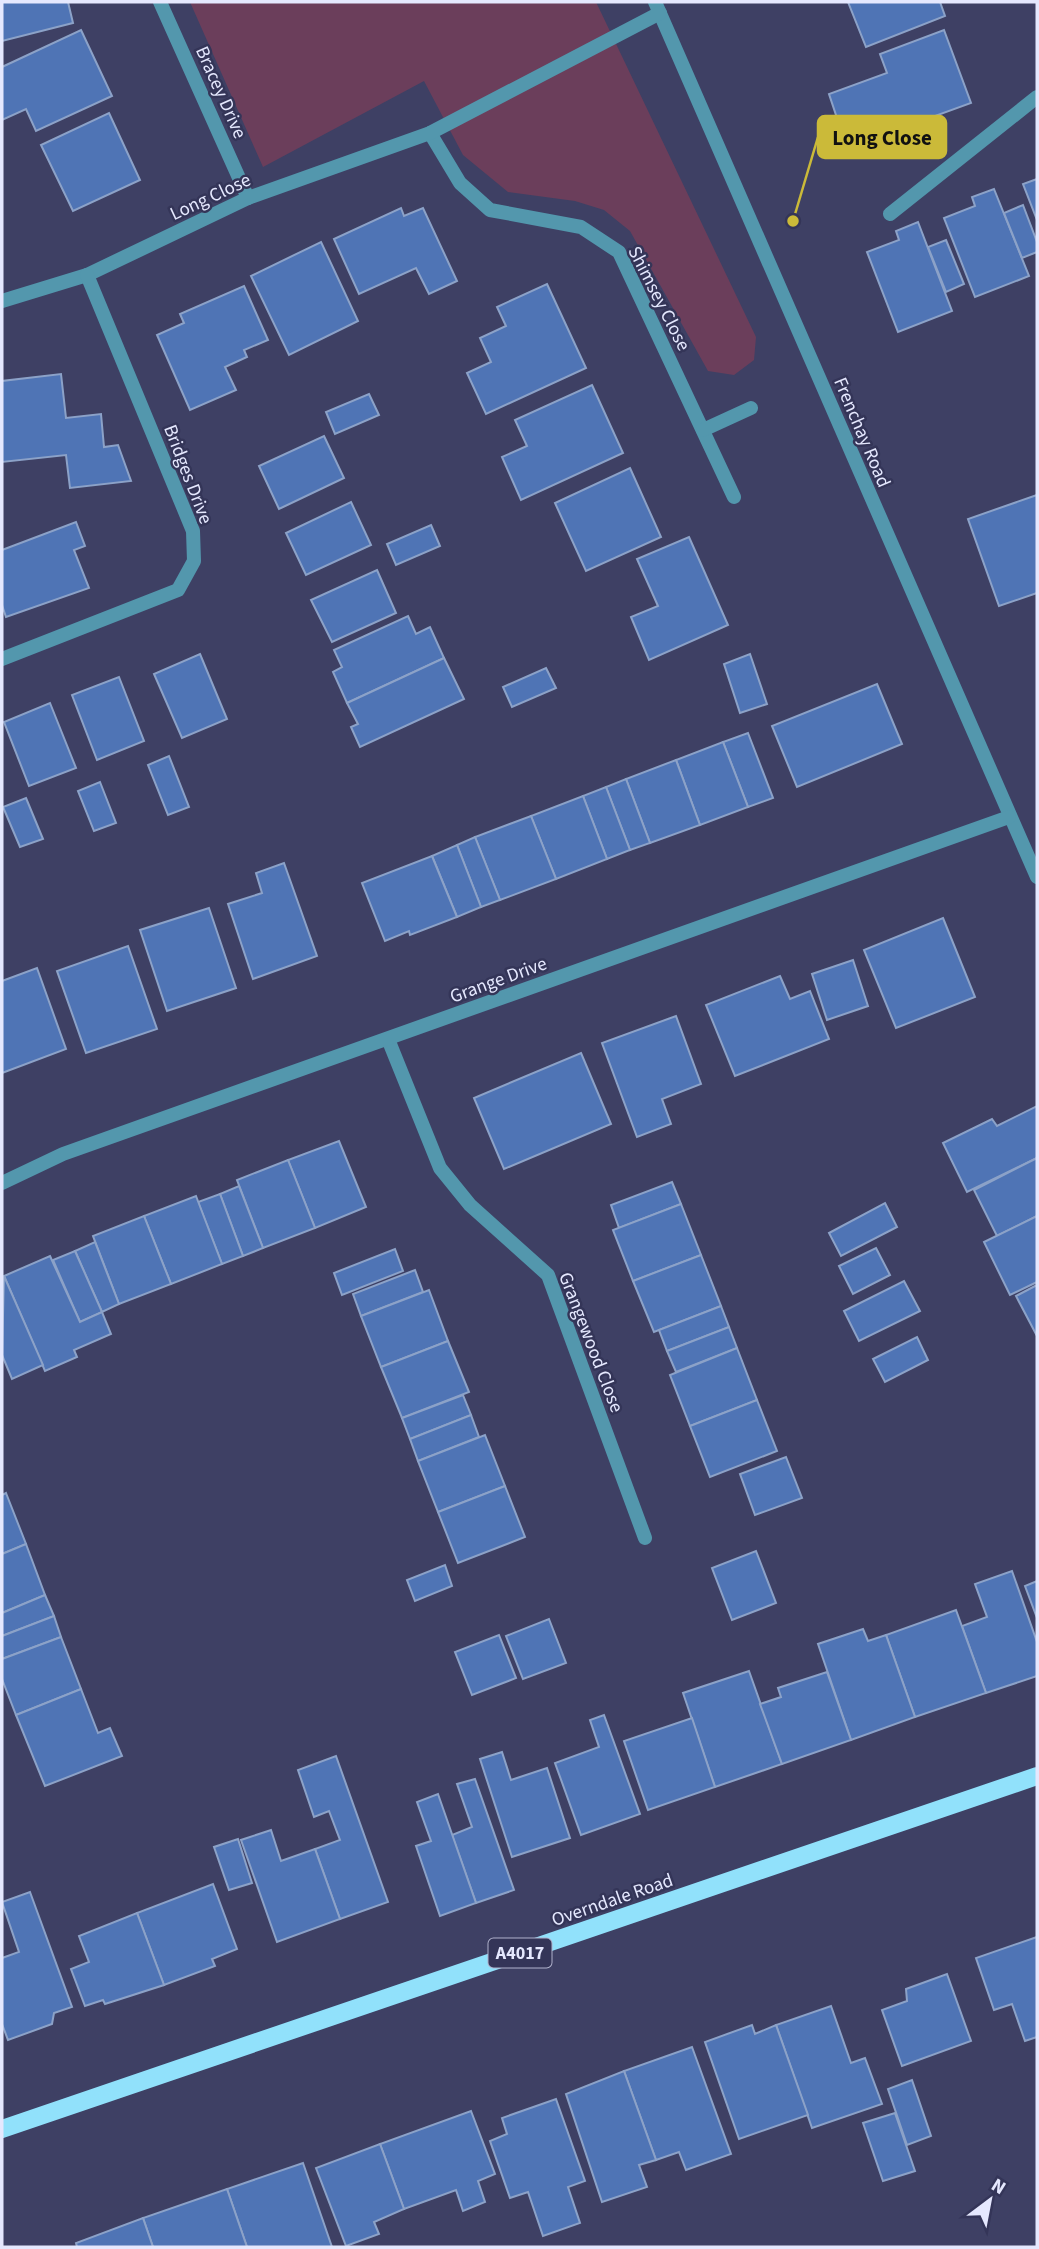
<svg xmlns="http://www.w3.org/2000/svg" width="1039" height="2249" viewBox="0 0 1039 2249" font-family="'Source Sans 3',sans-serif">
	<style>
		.green { fill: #6b3e5b }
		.building { fill: #4f74b5; stroke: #8ca2c8; stroke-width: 2 }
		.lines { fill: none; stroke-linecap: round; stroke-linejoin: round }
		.lane { stroke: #5397ad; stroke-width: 14 }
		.street { stroke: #5397ad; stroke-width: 14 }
		.primary { stroke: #91e1fb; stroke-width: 18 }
		.labels { text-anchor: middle; stroke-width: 5; stroke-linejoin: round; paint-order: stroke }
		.shield { fill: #343558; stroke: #b0b2cc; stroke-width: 2 }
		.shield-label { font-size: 18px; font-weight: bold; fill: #e5e8fe }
		.street-label { font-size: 19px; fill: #e5e8fe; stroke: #343558 }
		.leader { fill: none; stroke: #cbba39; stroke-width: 2.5 }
		.callout-dot { fill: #cbba39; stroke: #343558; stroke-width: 2.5 }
		.callout { fill: #cbba39; stroke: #cbba39; stroke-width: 2.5 }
		.callout-label { font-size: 21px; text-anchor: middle; font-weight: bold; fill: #111 }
	</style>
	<rect width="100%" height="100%" fill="#3e4064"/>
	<path class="green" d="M190,2H596L756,337L754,360L734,375L708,371L630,231L604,210L575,201L508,192L463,155L424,81L263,167Z"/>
	<g class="building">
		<path d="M2,2H68L73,23L2,41Z"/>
		<path d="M848,2H940L945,16L866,47Z"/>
		<path d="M81,30L112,96L36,131L26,109L2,120V67Z"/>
		<path d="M944,30L971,103L847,148L829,94L887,73L880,54Z"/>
		<path d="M109,113L140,180L73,211L41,145Z"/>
		<path d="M1037,179V220L1023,184Z"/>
		<path d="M994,189L1029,276L975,297L944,218L975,206L972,197Z"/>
		<path d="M1023,205L1037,242V252L1022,258L1004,213Z"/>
		<path d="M401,208L404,216L423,208L457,281L429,294L416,268L359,294L334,239Z"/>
		<path d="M918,222L952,311L898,332L867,252L899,240L896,231Z"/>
		<path d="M946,240L964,284L946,292L928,247Z"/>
		<path d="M321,242L358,321L289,355L251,276Z"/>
		<path d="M547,284L586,368L486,414L467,373L491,362L480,338L506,326L497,307Z"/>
		<path d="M244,286L268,340L244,350L247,357L225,367L236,390L190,410L157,335L184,323L180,314Z"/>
		<path d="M61,374L66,418L101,414L104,447L118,445L131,481L70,488L66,455L2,462V381Z"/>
		<path d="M592,385L623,453L521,500L502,457L527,446L515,420Z"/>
		<path d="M369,394L379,415L335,434L326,412Z"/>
		<path d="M324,436L344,478L279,509L259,466Z"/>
		<path d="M630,468L661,537L586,571L555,503Z"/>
		<path d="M1037,495V593L999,606L968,519Z"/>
		<path d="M351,502L371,545L306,575L286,533Z"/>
		<path d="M76,522L85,546L74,550L89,588L6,617L2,605V550Z"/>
		<path d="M431,525L440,546L396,565L387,544Z"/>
		<path d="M689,537L728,625L649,660L631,617L658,606L637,559Z"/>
		<path d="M377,570L396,613L332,642L311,600Z"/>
		<path d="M408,616L416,634L430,627L444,658L347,703L333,672L342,667L334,650Z"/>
		<path d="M200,654L227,719L182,738L154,674Z"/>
		<path d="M750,654L767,704L740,713L724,664Z"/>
		<path d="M444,658L464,699L360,747L351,727L358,724L347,703Z"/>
		<path d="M546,668L556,688L512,707L503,687Z"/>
		<path d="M119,677L144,741L97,760L72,695Z"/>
		<path d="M877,684L902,744L797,787L772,726Z"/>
		<path d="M50,703L76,768L29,786L4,722Z"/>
		<path d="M748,733L773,798L748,807L723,742Z"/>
		<path d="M723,742L748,807L700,825L676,760Z"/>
		<path d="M169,756L189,807L168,815L148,765Z"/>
		<path d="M676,760L700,825L650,843L626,779Z"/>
		<path d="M626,779L650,843L630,850L606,787Z"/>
		<path d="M100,782L116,823L94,831L78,791Z"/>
		<path d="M606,787L630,850L607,859L583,796Z"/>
		<path d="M583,796L607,859L556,879L531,816Z"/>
		<path d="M26,798L43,839L20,847L3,807Z"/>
		<path d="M531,816L556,879L500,900L475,837Z"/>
		<path d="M475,837L500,900L481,907L457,845Z"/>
		<path d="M457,845L481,907L457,917L432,856Z"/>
		<path d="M432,856L457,917L410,935L409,931L385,941L362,883Z"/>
		<path d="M284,863L317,956L253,979L228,904L262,893L256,873Z"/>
		<path d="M209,908L236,988L167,1011L140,930Z"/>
		<path d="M943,918L975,997L896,1028L864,950Z"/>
		<path d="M128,946L157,1029L86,1053L57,971Z"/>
		<path d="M853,960L868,1006L827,1020L812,974Z"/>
		<path d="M37,968L66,1049L2,1073V981Z"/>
		<path d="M780,976L790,999L810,991L829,1039L735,1076L706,1005Z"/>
		<path d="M676,1016L701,1084L662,1099L671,1124L637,1137L602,1043Z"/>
		<path d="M581,1053L611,1124L504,1169L474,1098Z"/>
		<path d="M1037,1106V1158L967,1192L943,1143L992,1119L997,1126Z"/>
		<path d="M339,1141L366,1207L315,1228L288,1160Z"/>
		<path d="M1037,1158V1216L997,1236L974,1190Z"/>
		<path d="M288,1160L315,1228L263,1248L237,1180Z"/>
		<path d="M672,1182L681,1204L619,1228L611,1205Z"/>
		<path d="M239,1186L263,1248L243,1256L220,1194Z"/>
		<path d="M220,1194L243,1256L222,1264L198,1202Z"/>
		<path d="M196,1196L222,1264L171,1284L144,1216Z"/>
		<path d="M885,1203L897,1227L841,1256L829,1233Z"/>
		<path d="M681,1204L701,1255L633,1281L613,1230Z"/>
		<path d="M144,1216L171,1284L119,1304L93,1236Z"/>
		<path d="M1037,1216V1282L1010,1295L984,1242Z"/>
		<path d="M95,1242L119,1304L102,1312L75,1251Z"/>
		<path d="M876,1248L890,1275L853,1294L839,1266Z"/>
		<path d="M395,1249L403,1271L342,1295L334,1273Z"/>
		<path d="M75,1251L102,1312L80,1322L53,1260Z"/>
		<path d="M701,1255L721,1306L654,1332L633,1281Z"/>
		<path d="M50,1256L80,1322L102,1312L111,1334L74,1350L77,1357L45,1371L4,1276Z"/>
		<path d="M415,1270L423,1292L361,1316L353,1294Z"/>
		<path d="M4,1276L43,1365L12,1379L2,1355Z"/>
		<path d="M904,1281L920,1311L859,1341L844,1311Z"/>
		<path d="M1037,1285V1336L1016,1296Z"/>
		<path d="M429,1290L448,1341L381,1367L361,1316Z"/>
		<path d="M721,1306L729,1327L667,1351L659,1330Z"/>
		<path d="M729,1327L737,1348L676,1372L667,1351Z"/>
		<path d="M917,1337L928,1360L885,1382L873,1359Z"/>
		<path d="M448,1341L469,1392L402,1418L381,1367Z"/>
		<path d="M737,1348L757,1400L690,1426L670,1375Z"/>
		<path d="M463,1395L471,1415L410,1439L402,1418Z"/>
		<path d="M757,1400L777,1451L710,1477L690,1426Z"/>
		<path d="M471,1415L479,1437L418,1461L410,1439Z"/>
		<path d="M485,1435L505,1486L438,1512L418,1461Z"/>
		<path d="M786,1457L802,1498L755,1515L740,1474Z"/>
		<path d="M505,1486L525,1537L458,1563L438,1512Z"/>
		<path d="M6,1493L26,1544L2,1554V1495Z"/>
		<path d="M26,1544L45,1595L2,1613V1554Z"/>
		<path d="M756,1551L776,1603L732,1620L712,1568Z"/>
		<path d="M445,1565L452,1586L415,1601L407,1580Z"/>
		<path d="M1012,1571L1037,1642V1676L986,1693L962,1626L987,1617L975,1584Z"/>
		<path d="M1037,1581V1618L1025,1586Z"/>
		<path d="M45,1595L54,1616L2,1636V1613Z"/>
		<path d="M956,1610L986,1693L915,1717L886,1635Z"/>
		<path d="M54,1616L61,1637L2,1659V1636Z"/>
		<path d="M549,1619L566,1663L523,1679L506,1636Z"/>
		<path d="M863,1629L868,1641L886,1635L915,1717L851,1740L818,1644Z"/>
		<path d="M499,1635L516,1678L472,1695L455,1652Z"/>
		<path d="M61,1637L81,1689L16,1715L2,1679V1659Z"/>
		<path d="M749,1671L782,1764L715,1787L683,1693Z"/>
		<path d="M827,1672L851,1740L782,1764L760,1704L781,1697L778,1688Z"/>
		<path d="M81,1689L98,1733L110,1728L122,1756L45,1786L16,1715Z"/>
		<path d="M604,1715L640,1814L581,1835L555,1763L599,1747L590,1720Z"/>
		<path d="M692,1718L715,1787L648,1810L624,1741Z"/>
		<path d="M502,1752L511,1780L547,1768L570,1838L512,1857L480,1759Z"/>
		<path d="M336,1756L388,1902L340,1919L315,1849L340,1840L329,1811L314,1817L298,1770Z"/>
		<path d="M475,1779L514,1890L476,1903L452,1835L472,1827L457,1784Z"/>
		<path d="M438,1794L476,1903L440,1916L416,1846L431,1841L417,1802Z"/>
		<path d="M271,1830L281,1861L315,1849L340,1919L277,1942L241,1840Z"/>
		<path d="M238,1839L252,1883L229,1890L214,1847Z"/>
		<path d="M213,1884L237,1949L212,1959L215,1966L164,1985L137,1913Z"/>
		<path d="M30,1892L72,2007L54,2013L52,2024L8,2040L2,2024V1958L19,1952L2,1902Z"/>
		<path d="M137,1913L164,1985L105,2004L103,2000L85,2006L71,1969L89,1962L79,1936Z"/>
		<path d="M1037,1937V2037L1025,2041L1012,2004L994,2010L976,1958Z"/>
		<path d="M947,1974L971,2041L902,2066L882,2010L907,2001L906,1989Z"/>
		<path d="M831,2006L851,2063L865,2058L882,2104L812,2128L776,2025Z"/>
		<path d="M752,2025L755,2034L776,2025L808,2115L739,2139L705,2042Z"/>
		<path d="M692,2047L731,2154L686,2170L679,2152L656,2160L624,2071Z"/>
		<path d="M624,2071L656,2160L639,2165L647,2187L602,2202L566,2094Z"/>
		<path d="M912,2080L931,2136L907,2145L888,2089Z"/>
		<path d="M556,2099L585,2181L568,2187L580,2223L543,2236L528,2192L510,2198L490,2141L507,2134L502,2118Z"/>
		<path d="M471,2111L495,2174L478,2181L485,2202L463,2211L456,2190L404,2209L380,2144Z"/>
		<path d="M895,2113L915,2171L883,2181L863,2123Z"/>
		<path d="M380,2144L404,2209L374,2222L379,2234L346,2246L316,2168Z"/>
		<path d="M303,2163L332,2247H247L227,2189Z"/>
		<path d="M227,2189L247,2247H153L143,2218Z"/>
		<path d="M143,2218L153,2247H77L76,2243Z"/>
	</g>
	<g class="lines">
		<path class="lane" d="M890,214L1037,97"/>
		<g class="street">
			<path d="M160,2L248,198"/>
			<path d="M655,2L1037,877"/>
			<path d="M430,133L460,183L490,210L581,227L619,252L734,497"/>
			<path d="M2,301L87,275L248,198L430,133L660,13"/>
			<path d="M703,430L751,408"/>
			<path d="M2,659L178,590L194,561L193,531L87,275"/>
			<path d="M388,1039L440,1168L470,1205L548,1275L645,1538"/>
			<path d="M2,1183L63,1154L1009,817"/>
		</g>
		<path class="primary" d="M2,2129L1037,1776"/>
	</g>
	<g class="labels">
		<rect class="shield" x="488.5" y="1938.5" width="63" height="29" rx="5"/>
		<g class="shield-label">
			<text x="520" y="1959">A4017</text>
		</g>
		<g class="street-label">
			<text transform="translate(222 92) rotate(66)" y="7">Bracey Drive</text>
			<text transform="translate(210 196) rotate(-25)" y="7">Long Close</text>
			<text transform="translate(660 298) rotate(63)" y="7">Shimsey Close</text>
			<text transform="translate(863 432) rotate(67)" y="7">Frenchay Road</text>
			<text transform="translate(189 474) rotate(69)" y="7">Bridges Drive</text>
			<text transform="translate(498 979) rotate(-20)" y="7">Grange Drive</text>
			<text transform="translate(592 1342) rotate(69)" y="7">Grangewood Close</text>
			<text transform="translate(612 1899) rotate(-19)" y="7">Overndale Road</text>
		</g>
	</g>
	<path class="leader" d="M793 221L818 137"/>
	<circle class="callout-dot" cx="793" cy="221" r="7"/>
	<rect class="callout" x="818" y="116" width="128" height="42" rx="7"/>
	<g class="callout-label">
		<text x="882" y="145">Long Close</text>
	</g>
	<rect width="1039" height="2249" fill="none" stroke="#e5e8fe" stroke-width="7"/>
	<g transform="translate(990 2200) rotate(32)" stroke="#343558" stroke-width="5" paint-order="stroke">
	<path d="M0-5L12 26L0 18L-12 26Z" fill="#e5e8fe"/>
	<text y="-10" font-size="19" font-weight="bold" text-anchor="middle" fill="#e5e8fe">N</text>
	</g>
</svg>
